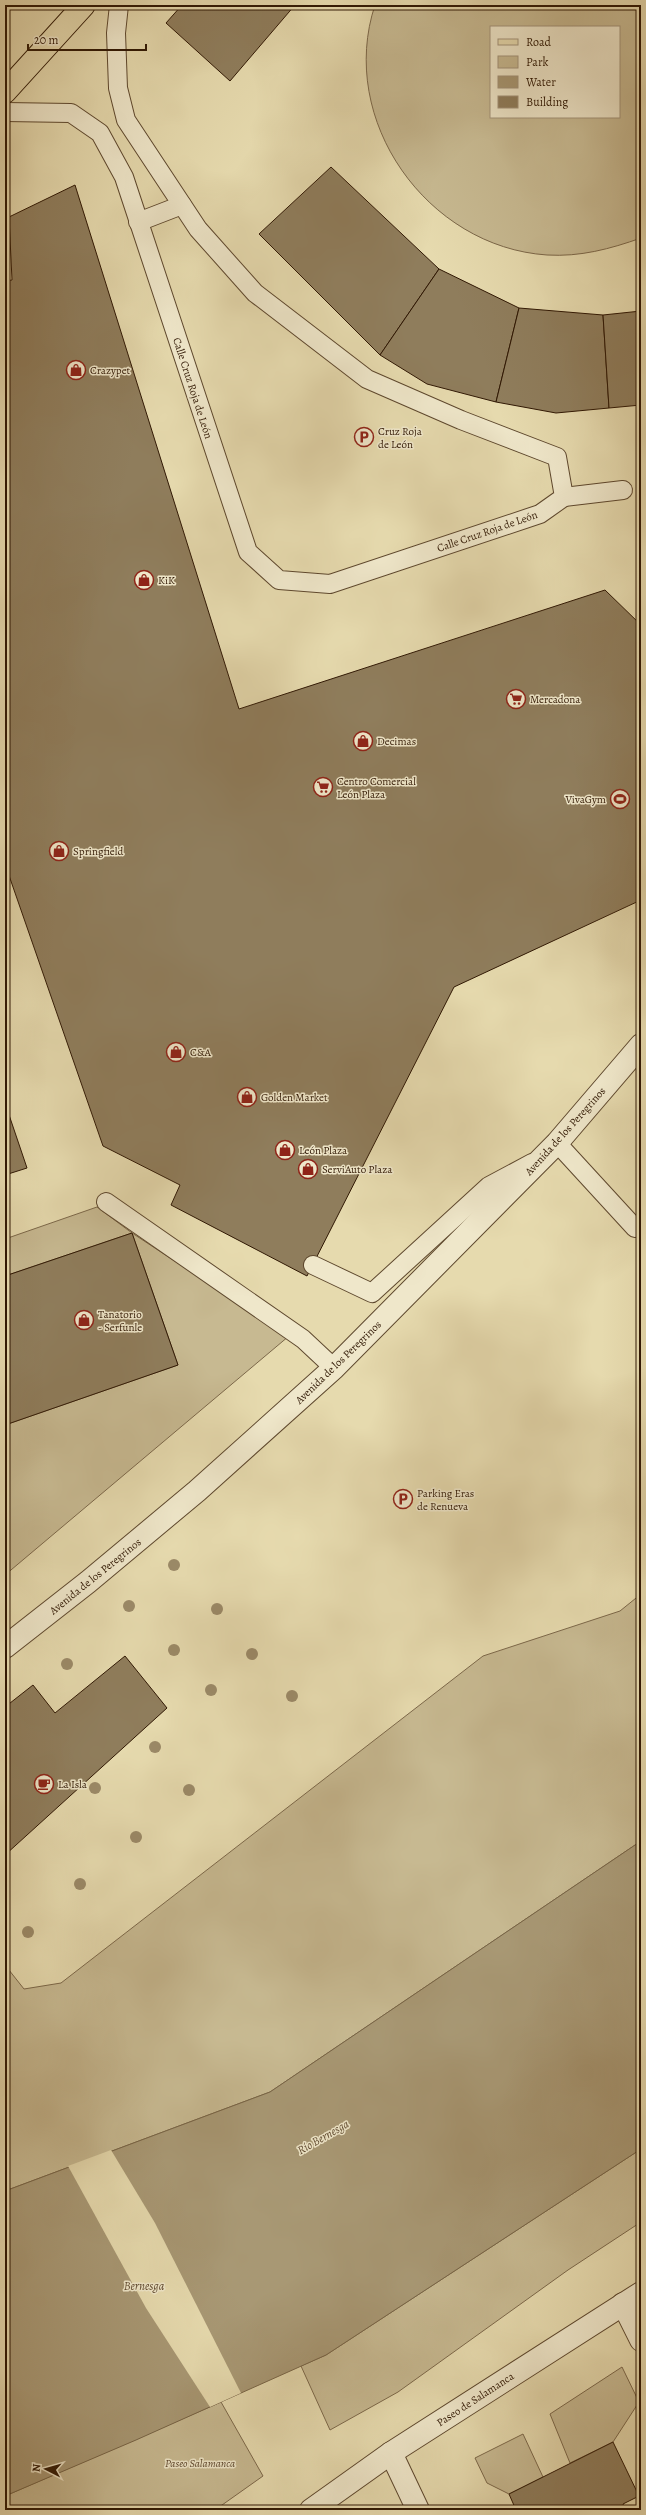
<svg xmlns="http://www.w3.org/2000/svg" width="646" height="2515" viewBox="0 0 646 2515" font-family="Alegreya,serif">
	<style>
		.green { fill: #c7b991; stroke: #7c684a; fill-rule: evenodd }
		.water { fill: #a89874; stroke: #786547 }
		.pier { fill: #e6daae }
		.building { fill: #8f7d5c; stroke: #301804 }
		.lines { fill: none; stroke-linecap: round; stroke-linejoin: round }
		.service-casing { stroke: #5e482e; stroke-width: 20 }
		.pedestrian-casing { stroke: #5e482e; stroke-width: 24 }
		.minor-casing { stroke: #5e482e; stroke-width: 24 }
		.primary-casing { stroke: #301804; stroke-width: 24 }
		.service { stroke: #efe7ca; stroke-width: 18 }
		.pedestrian { stroke: #efe7ca; stroke-width: 22 }
		.minor { stroke: #efe7ca; stroke-width: 22 }
		.primary { stroke: #e6daae; stroke-width: 22 }
		.tree { fill: #9b8a68 }
		.labels { text-anchor: middle; stroke-width: 3; stroke-linejoin: round; paint-order: stroke }
		.poi-label { font-size: 11px; fill: #301804; stroke: #efe7ca; text-anchor: start }
		.street-label { font-size: 11px; fill: #301804; stroke: #efe7ca }
		.park-label { font-size: 11px; font-style: italic; fill: #5d482e; stroke: #efe7ca }
		.water-label { font-size: 12px; font-style: italic; fill: #604b31; stroke: #efe7ca }
	</style>
	<rect width="100%" height="100%" fill="#e6daae"/>
	<filter id="stains"><feTurbulence type="fractalNoise" baseFrequency=".005" numOctaves="4"/><feColorMatrix values="0 0 0 0 .2 0 0 0 0 .09 0 0 0 0 .02 0 0 0 .5 -.17"/></filter>
	<radialGradient id="worn" r=".72"><stop offset=".6" stop-color="#630" stop-opacity="0"/><stop offset="1" stop-color="#630" stop-opacity=".3"/></radialGradient>
	<g class="green">
		<path d="M375,5H641V238C610,249 580,257 547,255C427,247 337,120 375,5ZM491,27H619V117H491Z"/>
		<path d="M97,1207L132,1233L289,1336L5,1575V1425L178,1365L132,1233L5,1276V1239Z"/>
		<path d="M641,1594V1841L270,2092L5,2191V1965L24,1989L61,1983L483,1656L620,1611Z"/>
		<path d="M641,2149V2222L568,2270L398,2392L330,2430L301,2366L326,2355Z"/>
		<path d="M622,2367L639,2402L613,2442L570,2463L550,2414Z"/>
		<path d="M221,2402L263,2476L215,2510H5V2496Z"/>
		<path d="M523,2434L543,2477L509,2494L487,2483L475,2458Z"/>
	</g>
	<path class="water" d="M641,1841V2149L326,2355L136,2440L5,2496V2191L270,2092Z"/>
	<path class="pier" d="M111,2150L155,2223L241,2393L210,2407L146,2308L68,2166Z"/>
	<g class="building">
		<path d="M182,5H295L230,81L166,23Z"/>
		<path d="M331,167L439,269L380,355L259,234Z"/>
		<path d="M75,185L239,709L605,590L641,625V900L454,987L307,1276L171,1205L180,1185L103,1146L5,864V281L12,280L9,217Z"/>
		<path d="M439,269L519,308L496,402L427,384L380,355Z"/>
		<path d="M519,308L603,315L609,408L556,413L496,402Z"/>
		<path d="M641,311V405L609,408L603,315Z"/>
		<path d="M5,1103L27,1168L5,1175Z"/>
		<path d="M132,1233L178,1365L5,1425V1276Z"/>
		<path d="M125,1656L167,1708L5,1855V1707L33,1685L55,1713Z"/>
		<path d="M613,2442L639,2496L623,2504L625,2510H516L509,2494Z"/>
	</g>
	<g class="lines">
		<defs>
			<g id="service">
				<path d="M5,112L71,113L100,133L124,177L248,552L279,580L330,584L540,514L564,497L557,457L461,420L367,379L255,293L198,229L126,120L118,88L116,33L119,5"/>
				<path d="M138,222L182,205"/>
				<path d="M564,497L623,490"/>
				<path d="M557,1143L635,1228"/>
				<path d="M106,1202L303,1339L334,1368"/>
				<path d="M313,1265L372,1293L489,1186L532,1163"/>
			</g>
			<path id="pedestrian" d="M623,2304L641,2340"/>
			<g id="minor">
				<path d="M5,1647L88,1582L197,1491L334,1368L557,1143L641,1045"/>
				<path d="M391,2453L418,2510"/>
				<path d="M311,2510L391,2453L641,2293"/>
			</g>
			<path id="primary" d="M5,92L84,5"/>
		</defs>
		<use href="#service" class="service-casing"/>
		<use href="#pedestrian" class="pedestrian-casing"/>
		<use href="#minor" class="minor-casing"/>
		<use href="#primary" class="primary-casing"/>
		<use href="#service" class="service"/>
		<use href="#pedestrian" class="pedestrian"/>
		<use href="#minor" class="minor"/>
		<use href="#primary" class="primary"/>
	</g>
	<g class="tree">
		<circle cx="174" cy="1565" r="6"/>
		<circle cx="129" cy="1606" r="6"/>
		<circle cx="217" cy="1609" r="6"/>
		<circle cx="174" cy="1650" r="6"/>
		<circle cx="252" cy="1654" r="6"/>
		<circle cx="67" cy="1664" r="6"/>
		<circle cx="211" cy="1690" r="6"/>
		<circle cx="292" cy="1696" r="6"/>
		<circle cx="155" cy="1747" r="6"/>
		<circle cx="95" cy="1788" r="6"/>
		<circle cx="189" cy="1790" r="6"/>
		<circle cx="136" cy="1837" r="6"/>
		<circle cx="80" cy="1884" r="6"/>
		<circle cx="28" cy="1932" r="6"/>
	</g>
	<defs>
		<symbol id="shop-ring" viewBox="-11 -11 22 22"><circle r="9.5" fill="#efe7ca" stroke="#8f2418" stroke-width="1.5"/><path d="M-5-2.5h2.3a2.7 3.5 0 0 1 5.4 0H5L5.5 6h-11ZM-1.5-2.5h3a1.5 2.3 0 0 0-3 0Z" fill="#8f2418"/></symbol>
		<symbol id="parking-ring" viewBox="-11 -11 22 22"><circle r="9.5" fill="#efe7ca" stroke="#8f2418" stroke-width="1.5"/><path d="M-3.5-5.5H1a3.5 3.5 0 0 1 0 7H-1V5.5H-3.5ZM-1-3.4V-.6H.8a1.4 1.4 0 0 0 0-2.8Z" fill="#8f2418"/></symbol>
		<symbol id="supermarket-ring" viewBox="-11 -11 22 22"><circle r="9.5" fill="#efe7ca" stroke="#8f2418" stroke-width="1.5"/><path d="M-6-5.5h2.5l.6 2H6L4.5 2H-2.5L-4.4-4H-6ZM-1.5 3.2a1.3 1.3 0 1 0 .1 0ZM3 3.2a1.3 1.3 0 1 0 .1 0Z" fill="#8f2418"/></symbol>
		<symbol id="stadium-ring" viewBox="-11 -11 22 22"><circle r="9.5" fill="#efe7ca" stroke="#8f2418" stroke-width="1.5"/><path d="M0-5a6.5 5 0 1 0 0 10a6.5 5 0 1 0 0-10ZM-3.5-1.8h7v3.6h-7Z" fill="#8f2418"/></symbol>
		<symbol id="cafe-ring" viewBox="-11 -11 22 22"><circle r="9.5" fill="#efe7ca" stroke="#8f2418" stroke-width="1.5"/><path d="M-5.5-4.5H6V0H3Q3 3.5 0 3.5H-2.5Q-5.5 3.5-5.5 0ZM3-3.2v2h1.7v-2ZM-6 4.5H4V6H-6Z" fill="#8f2418"/></symbol>
	</defs>
	<g fill-rule="evenodd">
		<use href="#shop-ring" x="65" y="359" width="22" height="22"/>
		<use href="#parking-ring" x="353" y="426" width="22" height="22"/>
		<use href="#shop-ring" x="133" y="569" width="22" height="22"/>
		<use href="#supermarket-ring" x="505" y="688" width="22" height="22"/>
		<use href="#shop-ring" x="352" y="730" width="22" height="22"/>
		<use href="#supermarket-ring" x="312" y="776" width="22" height="22"/>
		<use href="#stadium-ring" x="609" y="788" width="22" height="22"/>
		<use href="#shop-ring" x="48" y="840" width="22" height="22"/>
		<use href="#shop-ring" x="165" y="1041" width="22" height="22"/>
		<use href="#shop-ring" x="236" y="1086" width="22" height="22"/>
		<use href="#shop-ring" x="274" y="1139" width="22" height="22"/>
		<use href="#shop-ring" x="297" y="1158" width="22" height="22"/>
		<use href="#shop-ring" x="73" y="1309" width="22" height="22"/>
		<use href="#parking-ring" x="392" y="1488" width="22" height="22"/>
		<use href="#cafe-ring" x="33" y="1773" width="22" height="22"/>
	</g>
	<g class="labels">
		<g class="poi-label">
			<text x="90" y="374">Crazypet</text>
			<text x="378" y="435">Cruz Roja<tspan x="378" dy="13">de León</tspan></text>
			<text x="158" y="584">KiK</text>
			<text x="530" y="703">Mercadona</text>
			<text x="377" y="745">Decimas</text>
			<text x="337" y="785">Centro Comercial<tspan x="337" dy="13">León Plaza</tspan></text>
			<text x="606" y="803" text-anchor="end">VivaGym</text>
			<text x="73" y="855">Springfield</text>
			<text x="190" y="1056">C&amp;A</text>
			<text x="261" y="1101">Golden Market</text>
			<text x="299" y="1154">León Plaza</text>
			<text x="322" y="1173">ServiAuto Plaza</text>
			<text x="98" y="1318">Tanatorio<tspan x="98" dy="13">- Serfunle</tspan></text>
			<text x="417" y="1497">Parking Eras<tspan x="417" dy="13">de Renueva</tspan></text>
			<text x="58" y="1788">La Isla</text>
		</g>
		<g class="street-label">
			<text transform="translate(193 388) rotate(72)" y="4">Calle Cruz Roja de León</text>
			<text transform="translate(487 531) rotate(-19)" y="4">Calle Cruz Roja de León</text>
			<text transform="translate(565 1131) rotate(-48)" y="4">Avenida de los Peregrinos</text>
			<text transform="translate(338 1362) rotate(-44)" y="4">Avenida de los Peregrinos</text>
			<text transform="translate(95 1576) rotate(-39)" y="4">Avenida de los Peregrinos</text>
			<text transform="translate(475 2399) rotate(-33)" y="4">Paseo de Salamanca</text>
		</g>
		<g class="park-label">
			<text x="200" y="2467">Paseo Salamanca</text>
		</g>
		<g class="water-label">
			<text transform="translate(323 2137) rotate(-30)" y="4">Río Bernesga</text>
			<text x="144" y="2290">Bernesga</text>
		</g>
	</g>
	<rect width="646" height="2515" fill="none" stroke="#e6daae" stroke-width="20"/>
	<rect x="6" y="6" width="634" height="2503" fill="none" stroke="#301804" stroke-width="2"/>
	<rect x="10" y="10" width="626" height="2495" fill="none" stroke="#301804"/>
	<rect x="490" y="26" width="130" height="92" fill="#efe7ca" stroke="#a3947b"/>
	<rect x="498" y="39" width="20" height="6" fill="#e6daae" stroke="#a3947b"/>
	<text x="526" y="46" font-size="12" fill="#301804">Road</text>
	<rect x="498" y="56" width="20" height="12" fill="#c7b991" stroke="#a3947b"/>
	<text x="526" y="66" font-size="12" fill="#301804">Park</text>
	<rect x="498" y="76" width="20" height="12" fill="#a89874" stroke="#a3947b"/>
	<text x="526" y="86" font-size="12" fill="#301804">Water</text>
	<rect x="498" y="96" width="20" height="12" fill="#8f7d5c" stroke="#a3947b"/>
	<text x="526" y="106" font-size="12" fill="#301804">Building</text>
	<g transform="translate(46 2469) rotate(276)" stroke="#efe7ca" stroke-width="3" paint-order="stroke">
	<path d="M0-3L7 15L0 10L-7 15Z" fill="#301804"/>
	<text y="-6" font-size="11" font-weight="bold" text-anchor="middle" fill="#301804">N</text>
	</g>
	<path d="M28 44v6h118v-6" fill="none" stroke="#301804" stroke-width="2"/>
	<text x="34" y="44" font-size="12" fill="#301804" stroke="#efe7ca" stroke-width="3" paint-order="stroke">20 m</text>
	<rect width="100%" height="100%" filter="url(#stains)"/>
	<rect width="100%" height="100%" fill="url(#worn)"/>
</svg>
